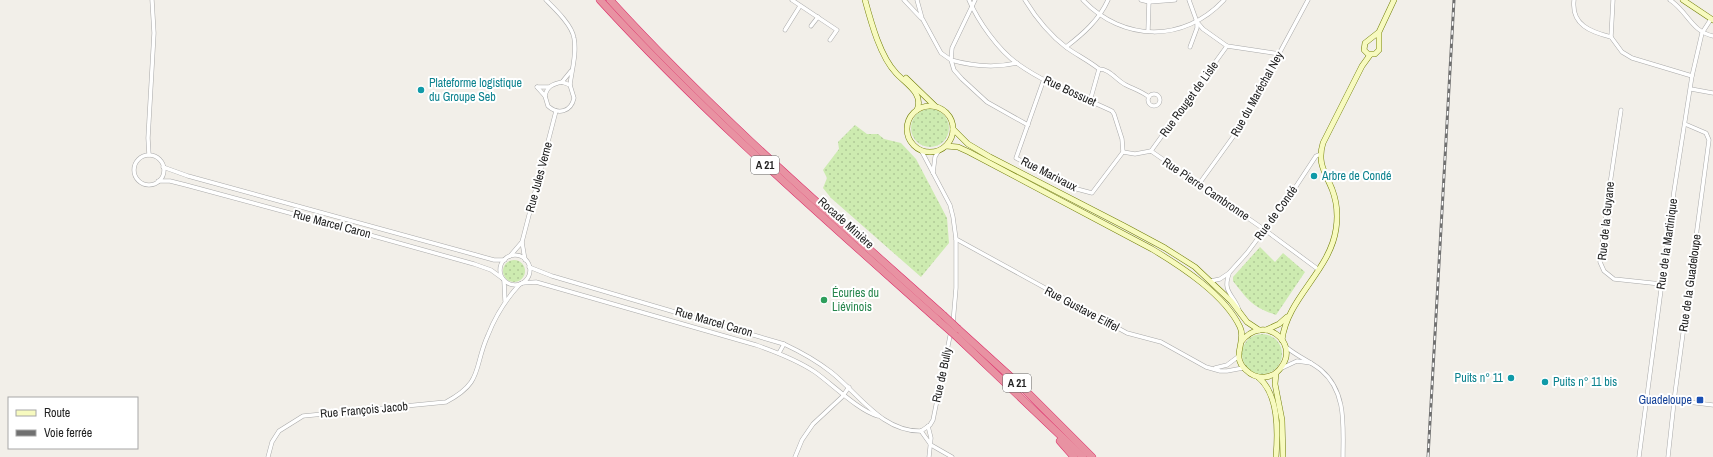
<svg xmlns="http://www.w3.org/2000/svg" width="1713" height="457" viewBox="0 0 1713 457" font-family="'Archivo Narrow',sans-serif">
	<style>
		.grass { fill: url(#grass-dots) }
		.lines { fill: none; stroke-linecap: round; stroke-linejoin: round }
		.street-casing { stroke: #a9a9a9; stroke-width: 4.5 }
		.secondary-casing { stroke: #707d05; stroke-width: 6 }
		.highway-casing { stroke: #dc2a67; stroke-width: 8 }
		.street { stroke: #fff; stroke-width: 3.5 }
		.secondary { stroke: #f7fabf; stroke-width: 5 }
		.highway { stroke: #e892a2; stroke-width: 7 }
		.rail-casing { stroke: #707070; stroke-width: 3 }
		.rail { stroke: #fff; stroke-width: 1.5; stroke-dasharray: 4.5; stroke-linecap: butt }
		.highway-bridge-casing { stroke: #dc2a67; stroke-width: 8; stroke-linecap: butt }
		.highway-bridge { stroke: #e892a2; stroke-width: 7 }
		.culture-dot { fill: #0f9aa8; stroke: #fff; stroke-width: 1.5 }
		.leisure-dot { fill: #2e9e5b; stroke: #fff; stroke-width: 1.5 }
		.transit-dot { fill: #1a4fb4; stroke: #fff; stroke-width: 1.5 }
		.labels { text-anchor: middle; stroke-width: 4; stroke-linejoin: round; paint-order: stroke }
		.shield { fill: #fff; stroke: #646464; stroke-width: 1 }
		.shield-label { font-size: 11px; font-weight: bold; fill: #222 }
		.culture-label { font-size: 12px; fill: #0d838f; stroke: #fff; text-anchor: start }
		.street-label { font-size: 12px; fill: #222; stroke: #fff }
		.leisure-label { font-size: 12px; fill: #27864d; stroke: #fff; text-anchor: start }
		.transit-label { font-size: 12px; fill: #164399; stroke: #fff; text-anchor: end }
	</style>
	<defs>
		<pattern id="grass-dots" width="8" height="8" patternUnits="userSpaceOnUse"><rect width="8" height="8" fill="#cdebb0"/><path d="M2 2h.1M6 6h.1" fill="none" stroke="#b0c997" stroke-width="1.8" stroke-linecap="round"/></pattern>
	</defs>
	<rect width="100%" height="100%" fill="#f2efe9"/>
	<g class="grass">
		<circle cx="930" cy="128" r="19"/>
		<path d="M855,125L867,134H878L884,139L901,143L916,159L947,218L949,243L921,277L831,198L823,188L827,178L823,170L839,149L838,142Z"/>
		<path d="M1260,247L1275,262L1283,253L1305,272L1276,315C1252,307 1248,300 1233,281V277Z"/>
		<circle cx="514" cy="271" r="11"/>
		<circle cx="1262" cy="354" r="20"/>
	</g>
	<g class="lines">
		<defs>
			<g id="street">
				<path d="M546,0C555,9 572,25 574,38C577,53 572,69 570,85"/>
				<path d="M792,0L837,30L830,40"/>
				<path d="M904,0L921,18"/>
				<path d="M917,0L922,18L941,53L951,60L954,70L962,79L987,102L1028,125"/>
				<path d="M969,0C978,21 998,50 1018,64C1046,84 1080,96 1112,111L1114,114L1122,139L1123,152L1092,193L1073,188L1016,158L1044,79"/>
				<path d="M975,0L952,48L951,60C972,66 995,68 1017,63"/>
				<path d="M1025,0C1036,18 1050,35 1067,48C1077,55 1089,61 1099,69L1090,101"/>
				<path d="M1083,0C1123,42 1184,43 1224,0"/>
				<path d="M1141,0L1149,2L1175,0"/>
				<path d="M1189,0L1197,22L1203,29L1227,46L1280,54"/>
				<path d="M1574,0C1571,25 1591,32 1611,37L1622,52L1632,58L1692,76"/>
				<path d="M1670,0C1688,12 1691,31 1713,36"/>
				<path d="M811,26L818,17"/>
				<path d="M785,30L800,6"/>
				<path d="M1148,31L1149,1"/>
				<path d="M1611,37L1613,0"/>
				<path d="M1066,47C1083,34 1099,20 1108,0"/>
				<path d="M1190,47L1197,28V22"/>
				<path d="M1099,69C1110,69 1116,80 1126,85C1134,89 1141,91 1149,97"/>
				<path d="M562,82L570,85L574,98C571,112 558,115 548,106L545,96C547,86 553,84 562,82Z"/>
				<path d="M562,82L571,71"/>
				<path d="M537,87H549"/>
				<path d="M537,87L545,96"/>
				<path d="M1691,89L1713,93"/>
				<circle cx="1154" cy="100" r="6"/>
				<path d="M1621,110L1610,184L1600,262L1604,271L1614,279L1661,284"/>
				<path d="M921,150L950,205L953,217L956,239V288L953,323"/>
				<path d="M1151,151L1265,230L1319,270"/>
				<path d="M1151,151L1227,46"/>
				<path d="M1123,152L1135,154L1151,151"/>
				<path d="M149,155L148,138L154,33L152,0"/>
				<circle cx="149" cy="170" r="15"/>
				<path d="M163,167L188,176L476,255L494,260H505"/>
				<path d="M933,173L935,157L939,150"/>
				<path d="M158,181H170L186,185L334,225L474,264L491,270L502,278"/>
				<path d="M1199,184L1238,130L1308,0"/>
				<path d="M956,239L1127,333L1161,342L1206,367L1220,371H1227L1243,368"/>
				<path d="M522,242L525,260"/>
				<circle cx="515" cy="270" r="15"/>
				<path d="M510,256L522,242L556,111"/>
				<path d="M529,267L552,276L784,344C801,352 817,361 831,372C859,394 882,432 921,431"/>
				<path d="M1229,274C1222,292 1234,295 1239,310"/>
				<path d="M504,281L505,301"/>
				<path d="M1211,281L1220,279L1229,273L1247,253L1291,194L1316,156L1321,154"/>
				<path d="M522,283L536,282L756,345C776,352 797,360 815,372C832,384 859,411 878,416"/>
				<path d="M1285,346C1296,356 1310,361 1321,370C1347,392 1343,426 1343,457"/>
				<path d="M779,353L784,344"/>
				<path d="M1215,368L1227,365L1239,356"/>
				<path d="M1282,368L1297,361L1311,363"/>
				<path d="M1646,397L1713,405"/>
				<path d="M928,426L931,438L929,457"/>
				<path d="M921,431L930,425L933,420L951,331"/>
				<path d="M921,431L931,445L952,457"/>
				<path d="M268,457L272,442L279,431L303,416L446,402C484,382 473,368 488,335C495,317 506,299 520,284"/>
				<path d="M795,457L802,440L813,424L842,397L849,387"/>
				<path d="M1639,457L1674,191L1692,76L1702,33L1711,19"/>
				<path d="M1668,457L1675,393L1709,140L1706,133L1685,124"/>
			</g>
			<g id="secondary">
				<path d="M865,0C871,22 880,56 896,73C906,84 924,93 917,110"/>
				<path d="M1683,0L1713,20"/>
				<path d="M1379,32L1365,43L1364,50L1368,54H1375L1379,50V32L1394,0"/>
				<path d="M906,78L935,106"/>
				<circle cx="930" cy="129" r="23"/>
				<path d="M953,129L968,144L990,157L1124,226L1165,248L1195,267L1231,301L1247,322L1259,330"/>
				<path d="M946,146L958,147L969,152L1152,249C1182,267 1225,295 1240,327C1247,342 1230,356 1246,370C1257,381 1274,379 1282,366C1299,342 1263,313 1241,342"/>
				<path d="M1266,330L1279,324L1287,317"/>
				<path d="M1282,340C1287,298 1330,271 1336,229C1338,216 1337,202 1332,189C1325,172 1317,163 1323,143L1362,66L1370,55"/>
				<path d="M1276,373L1275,384L1282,420L1283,457"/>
				<path d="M1258,377C1279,394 1278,432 1276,457"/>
			</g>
			<g id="highway">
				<path d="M600,0C705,115 823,217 939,321"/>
				<path d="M610,0C713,113 829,213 943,315"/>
				<path d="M958,329L1023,388L1092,457"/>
				<path d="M956,336L1083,457"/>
				<path d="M1060,441L1074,457"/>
			</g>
		</defs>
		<use href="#street" class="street-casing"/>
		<use href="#secondary" class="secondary-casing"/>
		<use href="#highway" class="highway-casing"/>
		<use href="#street" class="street"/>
		<use href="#secondary" class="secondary"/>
		<use href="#highway" class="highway"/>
		<defs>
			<path id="rail" d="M1428,457L1454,0"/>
		</defs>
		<use href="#rail" class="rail-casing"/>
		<use href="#rail" class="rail"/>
		<defs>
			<g id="highway-bridge">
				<path d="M943,315L958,329"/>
				<path d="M939,321L956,336"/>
			</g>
		</defs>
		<use href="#highway-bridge" class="highway-bridge-casing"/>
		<use href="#highway-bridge" class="highway-bridge"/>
	</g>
	<g class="culture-dot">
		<circle cx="421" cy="90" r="4"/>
		<circle cx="1314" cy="176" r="4"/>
		<circle cx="1511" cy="378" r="4"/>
		<circle cx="1545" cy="382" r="4"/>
	</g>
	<circle class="leisure-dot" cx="824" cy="300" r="4"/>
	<rect class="transit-dot" x="1696" y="396" width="8" height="8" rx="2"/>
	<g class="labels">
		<g class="shield">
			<rect x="751" y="156" width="28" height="18" rx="3"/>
			<rect x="1003" y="374" width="28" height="18" rx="3"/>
		</g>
		<g class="shield-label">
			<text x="765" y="169">A 21</text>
			<text x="1017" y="387">A 21</text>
		</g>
		<g class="culture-label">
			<text x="429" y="87">Plateforme logistique<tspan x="429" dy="14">du Groupe Seb</tspan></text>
			<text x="1322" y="180">Arbre de Condé</text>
			<text x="1503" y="382" text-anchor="end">Puits n° 11</text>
			<text x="1553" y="386">Puits n° 11 bis</text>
		</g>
		<g class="street-label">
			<text transform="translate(1070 91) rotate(25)" y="4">Rue Bossuet</text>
			<text transform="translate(1257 94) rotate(-61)" y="4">Rue du Maréchal Ney</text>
			<text transform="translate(1189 99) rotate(-54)" y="4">Rue Rouget de Lisle</text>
			<text transform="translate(1049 174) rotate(27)" y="4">Rue Marivaux</text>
			<text transform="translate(539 177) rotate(-75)" y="4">Rue Jules Verne</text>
			<text transform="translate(1206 189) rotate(34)" y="4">Rue Pierre Cambronne</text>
			<text transform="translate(1276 213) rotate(-54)" y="4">Rue de Condé</text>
			<text transform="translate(1606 221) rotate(-84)" y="4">Rue de la Guyane</text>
			<text transform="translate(846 223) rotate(42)" y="4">Rocade Minière</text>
			<text transform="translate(332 224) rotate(15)" y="4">Rue Marcel Caron</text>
			<text transform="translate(1667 244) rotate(-82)" y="4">Rue de la Martinique</text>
			<text transform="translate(1690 283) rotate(-82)" y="4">Rue de la Guadeloupe</text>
			<text transform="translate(1082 309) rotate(28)" y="4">Rue Gustave Eiffel</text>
			<text transform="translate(714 322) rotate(16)" y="4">Rue Marcel Caron</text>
			<text transform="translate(942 375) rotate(-78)" y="4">Rue de Bully</text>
			<text transform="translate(364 410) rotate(-5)" y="4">Rue François Jacob</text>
		</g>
		<g class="leisure-label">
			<text x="832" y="297">Écuries du<tspan x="832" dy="14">Liévinois</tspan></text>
		</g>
		<g class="transit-label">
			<text x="1692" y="404">Guadeloupe</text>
		</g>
	</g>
	<rect x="8" y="397" width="130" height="52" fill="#ffffff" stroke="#a7a7a7"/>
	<rect x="16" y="410" width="20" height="6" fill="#f7fabf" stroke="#a7a7a7"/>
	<text x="44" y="417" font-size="12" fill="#222222">Route</text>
	<rect x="16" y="430" width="20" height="6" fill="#707070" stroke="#a7a7a7"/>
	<text x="44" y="437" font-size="12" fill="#222222">Voie ferrée</text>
</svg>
